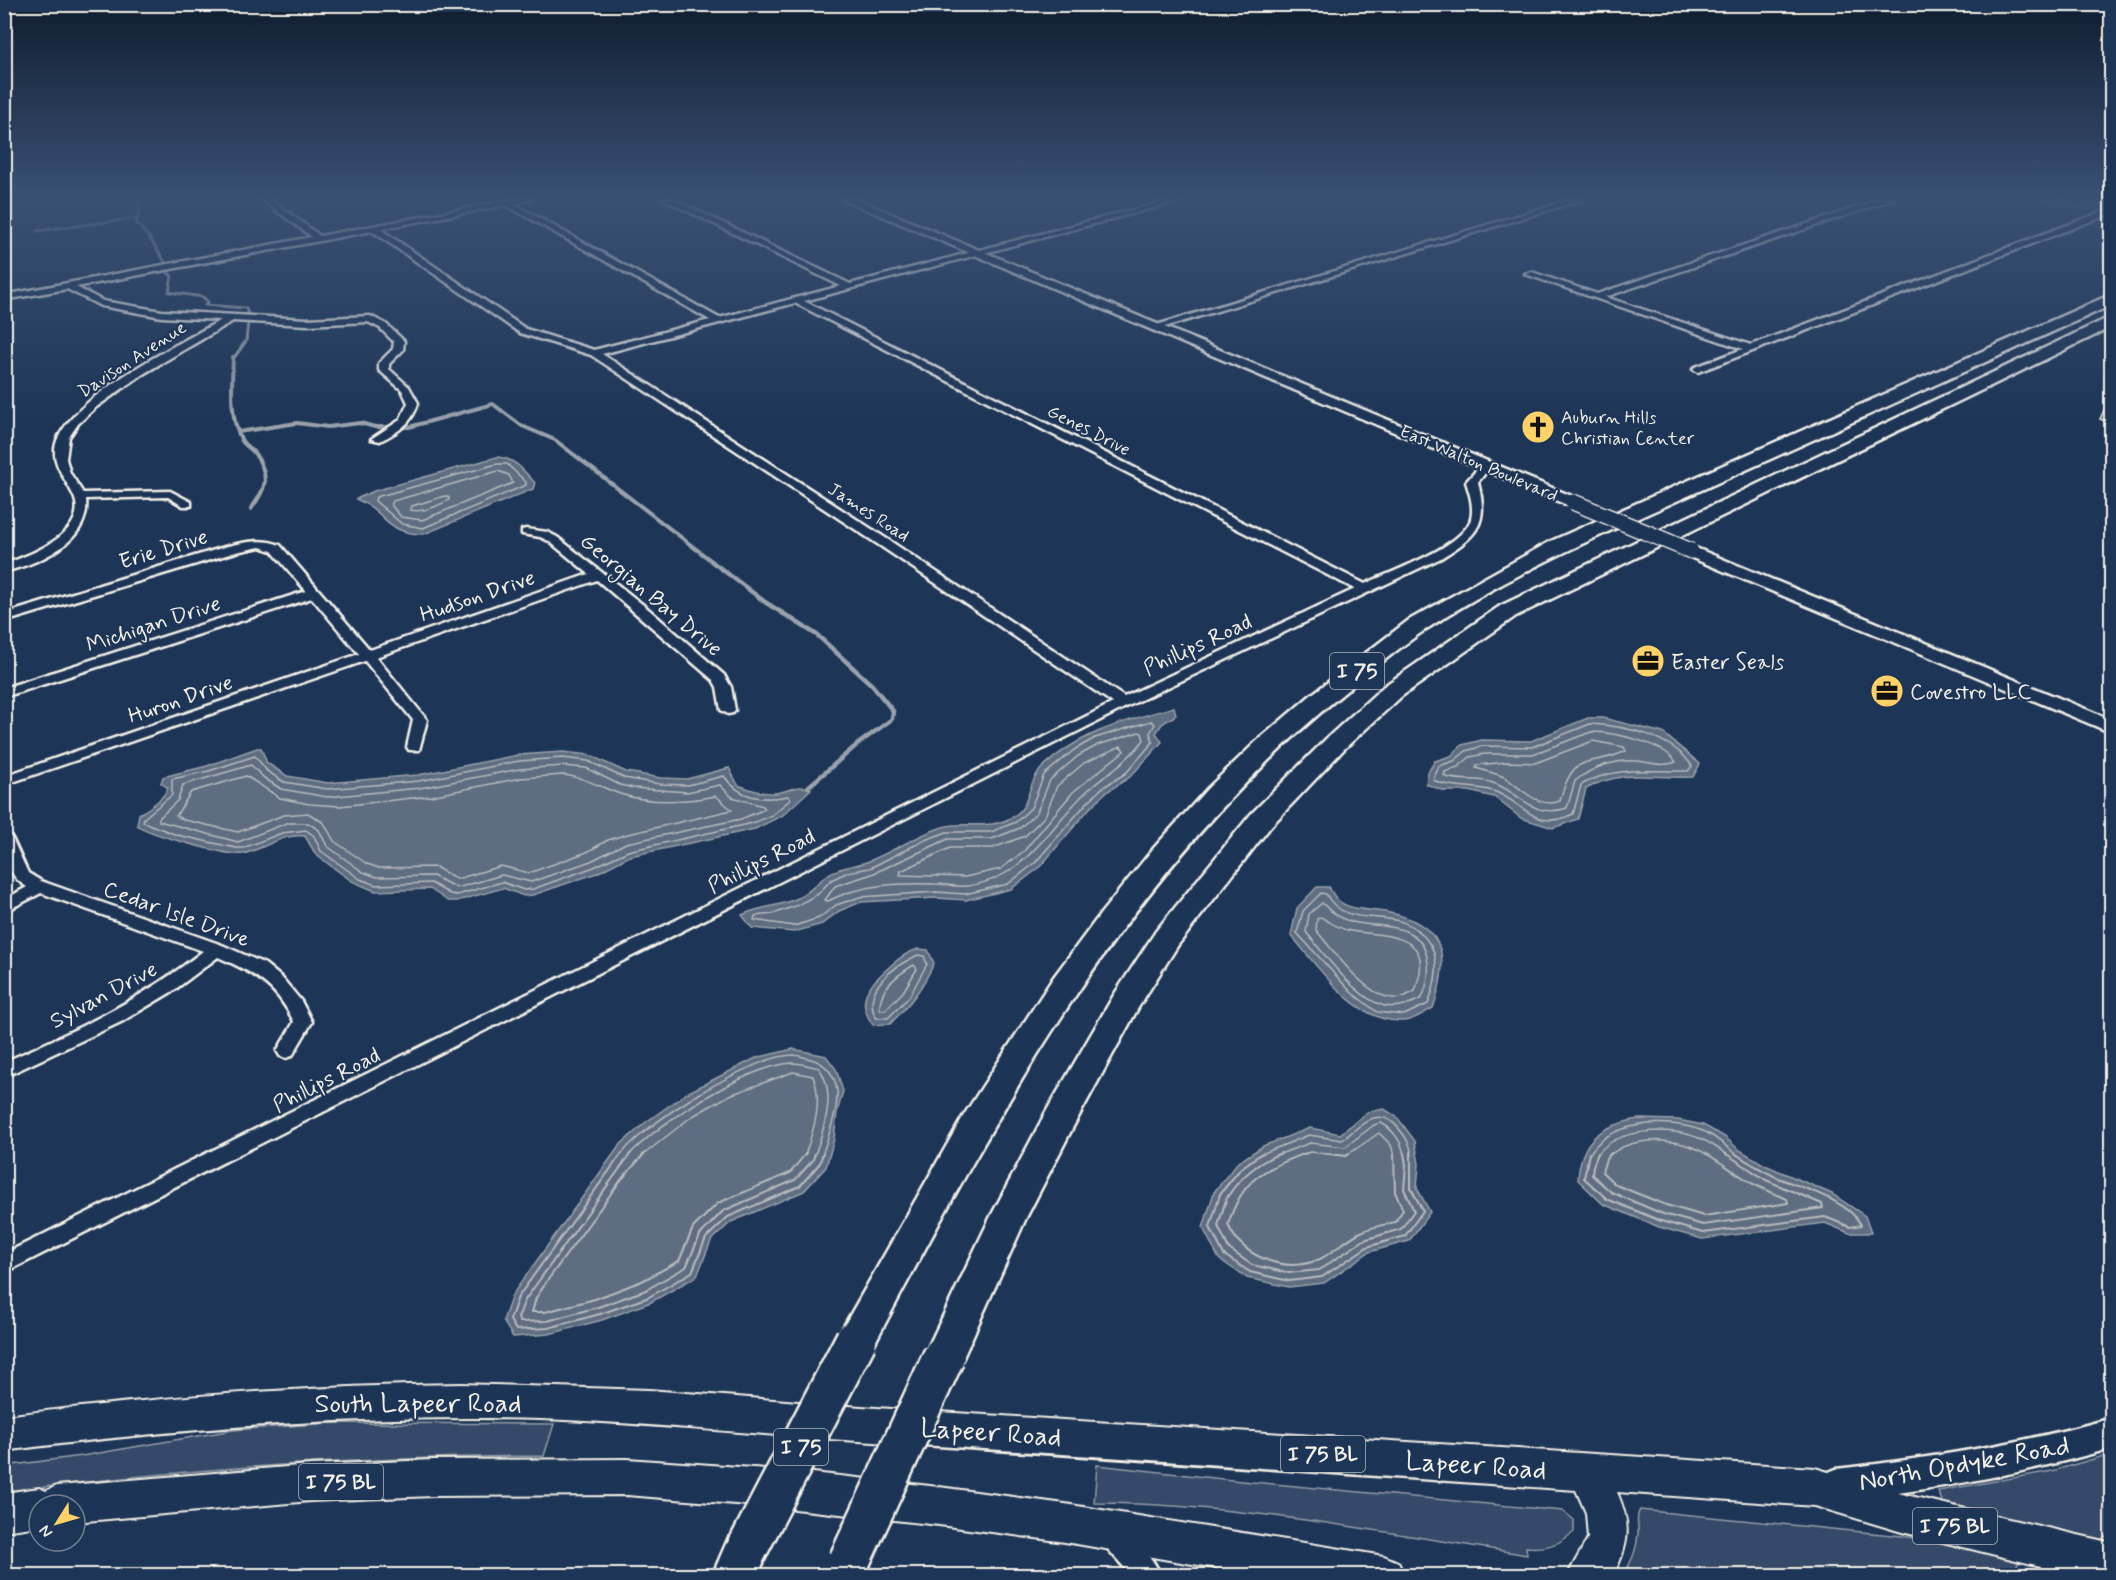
<svg xmlns="http://www.w3.org/2000/svg" width="2116" height="1580" viewBox="0 0 2116 1580" font-family="Mynerve,sans-serif">
	<style>
		.green { fill: #354a67; stroke: #949ea8; stroke-width: 1.5 }
		.water { fill: #5e6d82; stroke: #9aa2ab; stroke-width: 1.5 }
		.lines { fill: none; stroke-linecap: round; stroke-linejoin: round }
		.shore-far1 { stroke: #b8bcbf; stroke-width: 1.5 }
		.shore { stroke: #b8bcbf; stroke-width: 2 }
		.stream-far2 { stroke: #9aa2ab; stroke-width: 3 }
		.stream-far1 { stroke: #9aa2ab; stroke-width: 4 }
		.stream { stroke: #9aa2ab; stroke-width: 4.5 }
		.minor-casing { stroke: #f4f1e8; stroke-width: 5 }
		.secondary-casing { stroke: #f4f1e8; stroke-width: 5 }
		.primary-casing { stroke: #f4f1e8; stroke-width: 4 }
		.motorway-casing { stroke: #f4f1e8; stroke-width: 5 }
		.minor { fill: #1d3557; fill-rule: evenodd }
		.secondary { fill: #1d3557; fill-rule: evenodd }
		.primary { fill: #1d3557; fill-rule: evenodd }
		.motorway { fill: #1d3557; fill-rule: evenodd }
		.secondary-bridge-casing { stroke: #f4f1e8; stroke-width: 18; stroke-linecap: butt }
		.motorway-bridge-casing { stroke: #f4f1e8; stroke-width: 45; stroke-linecap: butt }
		.secondary-bridge { stroke: #1d3557; stroke-width: 15 }
		.motorway-bridge { stroke: #1d3557; stroke-width: 40 }
		.wall { fill: #3e4e64; stroke: #f4f1e8; stroke-width: 1.5 }
		.building { fill: #485b74; stroke: #f4f1e8; stroke-width: 1.5 }
		.labels { text-anchor: middle; stroke-width: 4.5; stroke-linejoin: round; paint-order: stroke }
		.far-street-label { font-size: 18px; fill: #f4f1e8; stroke: #1d3557 }
		.far-poi-label { font-size: 18px; fill: #f4f1e8; stroke: #1d3557; text-anchor: start }
		.shield { fill: #1d3557; stroke: #b4b9bc; stroke-width: 1.5 }
		.shield-label { font-size: 21px; font-weight: bold; fill: #f4f1e8 }
		.street-label { font-size: 22px; fill: #f4f1e8; stroke: #1d3557 }
		.poi-label { font-size: 22px; fill: #f4f1e8; stroke: #1d3557; text-anchor: start }
		.near-street-label { font-size: 27px; fill: #f4f1e8; stroke: #1d3557 }
	</style>
	<rect width="100%" height="100%" fill="#1d3557"/>
	<filter id="ink" filterUnits="userSpaceOnUse"><feTurbulence type="fractalNoise" baseFrequency=".0167" numOctaves="2"/><feDisplacementMap in="SourceGraphic" scale="12" xChannelSelector="R" yChannelSelector="G"/><feConvolveMatrix kernelMatrix="1 2 1 2 8 2 1 2 1" color-interpolation-filters="sRGB"/></filter>
	<g filter="url(#ink)">
		<g class="green">
			<path d="M2040,199H2111L2112,200L2087,210Z"/>
			<path d="M333,1423L554,1424L544,1456C363,1457 183,1468 5,1492V1466L82,1456L233,1430Z"/>
			<path d="M2111,1454V1534L2096,1542L1945,1508L1938,1491L2052,1471Z"/>
			<path d="M1097,1465L1241,1481L1563,1511L1574,1520V1532C1558,1545 1546,1549 1526,1547L1527,1555C1383,1532 1240,1504 1094,1503Z"/>
			<path d="M1640,1510L1902,1536L2013,1555L2019,1561L2017,1566L1982,1576H1622C1631,1564 1637,1549 1638,1534C1639,1525 1635,1517 1640,1510Z"/>
		</g>
		<g class="water">
			<path d="M497,457C515,458 523,470 535,483L533,489L424,534C384,534 388,512 356,499L374,491Z"/>
			<path d="M1174,707L1176,715L1162,724L1156,733L1162,742L1130,777L1105,793L1089,809L1039,868L1011,889L966,900L936,898L861,902L839,911L822,924L794,932L752,928L742,915C760,906 780,907 798,898C812,891 815,884 826,876C838,866 855,867 869,861C894,851 917,835 943,827C966,820 989,832 1014,816C1031,805 1027,784 1040,770C1077,733 1125,721 1174,707Z"/>
			<path d="M1588,718H1603L1663,733L1700,764L1693,777C1653,779 1623,768 1586,789L1578,819L1553,828L1521,818L1494,797L1469,791H1444L1426,784L1428,772L1435,761L1451,756L1462,745L1482,740L1531,741Z"/>
			<path d="M257,748H261L267,763L287,776L328,783L418,775L518,755L563,752L589,755L626,772L661,778L687,779L729,768L738,785C749,789 762,794 775,793C787,792 800,783 811,789L783,815L755,829L630,856L597,873L533,895L524,896L503,888L457,901H448L430,889L375,891L352,881L316,855L305,836C283,833 264,849 243,854C232,857 147,834 137,825L139,814C150,808 163,799 168,788L161,783L163,777L207,766Z"/>
			<path d="M1317,887H1329C1332,892 1335,899 1340,902C1353,911 1370,909 1385,912C1444,923 1452,955 1433,1008C1425,1012 1413,1021 1403,1021C1355,1023 1319,968 1291,935L1297,908Z"/>
			<path d="M918,949L928,950L934,963C923,988 909,1005 890,1024L873,1025C855,1000 868,986 887,969C897,960 905,953 918,949Z"/>
			<path d="M793,1049L826,1056L836,1069L843,1091L837,1113L834,1139L826,1167L804,1191L731,1222L711,1241L697,1276L651,1302L602,1320L549,1334L513,1337L503,1321L512,1295L620,1145L646,1122L687,1093L756,1058Z"/>
			<path d="M1384,1109L1397,1117L1415,1141L1419,1164L1417,1188L1430,1212L1409,1241L1369,1252L1324,1283L1289,1287L1247,1278L1219,1259L1203,1228L1214,1192L1237,1163L1263,1146L1310,1128L1340,1134L1368,1112Z"/>
			<path d="M1638,1119L1678,1120L1703,1125L1725,1137L1738,1149L1765,1165L1832,1194L1865,1216L1871,1233H1849L1825,1223L1702,1239L1659,1227L1603,1204L1578,1180C1580,1140 1600,1126 1638,1119Z"/>
		</g>
		<g class="lines">
			<g class="shore-far1">
				<path d="M497,464H507L526,482V485L423,528L402,524L375,501L376,497Z"/>
				<path d="M498,471L509,475L513,483L422,520L401,517L391,505L393,501Z"/>
				<path d="M445,496L449,497V500C437,506 424,513 410,510L412,506Z"/>
				<path d="M1151,721L1155,724L1150,733L1153,742L1126,773L1102,788L1085,805L1035,863L1008,884L965,894L936,892L860,897L836,905L819,918L794,926L754,920L755,916L773,914L798,905L818,894L831,880L848,872L870,868L925,840L947,832H991L1016,822L1031,808L1044,775L1074,750L1095,738Z"/>
				<path d="M1590,724C1625,726 1671,735 1692,766L1688,771C1650,772 1615,765 1581,785L1573,814C1534,833 1525,802 1493,791C1473,785 1452,789 1433,780L1439,766L1454,761L1466,751L1483,746L1532,747Z"/>
				<path d="M1139,732L1142,733L1144,740C1128,761 1106,774 1086,792C1048,828 1026,879 967,886C957,887 946,884 935,884C899,883 861,884 828,901L825,900L835,886L872,874L948,839H992L1020,828L1037,812L1050,780L1078,756L1098,745Z"/>
				<path d="M1591,732C1613,732 1664,743 1676,762C1663,767 1651,763 1638,761C1616,759 1592,767 1575,781L1567,808C1530,820 1522,791 1490,782C1476,778 1457,782 1444,776L1445,772L1458,767L1470,757L1484,754H1533Z"/>
				<path d="M1593,741L1624,747L1626,751C1589,769 1574,748 1560,801C1539,810 1520,787 1504,777C1496,773 1485,771 1476,768L1477,765L1508,762L1535,763Z"/>
				<path d="M1121,746L1124,751L1073,792L1024,851L1001,869L965,877L900,875L901,871L950,848H993L1025,836L1045,816L1057,786L1084,763Z"/>
				<path d="M255,756L267,771L284,782L327,789L419,781L519,761L563,758L588,761L624,778L660,784L688,785L724,776C740,799 762,801 788,796L791,799L772,815L753,823L628,851L594,867L533,889L524,890L502,882L457,895L450,894L431,883L376,885L360,879L321,851L314,836L306,830L282,833L243,848H236L177,835L143,822L144,818L172,795V779L209,771Z"/>
				<path d="M251,765L264,778L281,789L327,797L420,788L520,769L563,766L586,768L620,785L633,788L687,792L720,785L732,797L763,806L765,809L741,819L626,843L591,861L531,882L502,875L457,888L433,876L377,877L363,872L327,846L319,830L308,823H287L238,842L159,821V818L178,800L183,785Z"/>
				<path d="M563,775C584,777 600,787 620,794C651,804 684,802 716,796L732,810L624,835L608,840L587,852L529,873L501,866L457,879L435,867L379,868L367,864L334,841L324,823L308,813L284,815L238,832L184,820L176,816L191,792L246,776L280,798L309,804L340,806L431,796L521,778Z"/>
				<path d="M1321,893L1326,894C1349,937 1402,897 1431,946C1441,964 1435,986 1428,1004L1404,1015L1377,1012L1352,993L1297,933L1303,911Z"/>
				<path d="M1322,903C1330,911 1338,918 1349,921C1365,926 1383,924 1399,929C1432,937 1433,972 1422,998C1411,1004 1399,1009 1385,1006C1357,1000 1324,954 1306,932L1309,914Z"/>
				<path d="M1321,917C1330,923 1340,929 1351,931C1371,935 1415,932 1420,959C1422,970 1418,981 1415,991C1408,995 1401,999 1393,998C1366,997 1332,949 1316,930L1317,919Z"/>
				<path d="M918,955L924,956L927,964L909,997L888,1018H876C861,989 894,966 918,955Z"/>
				<path d="M914,965L917,969L903,992L885,1010H880C878,989 897,975 914,965Z"/>
				<path d="M621,1155C644,1123 753,1055 793,1055C799,1055 806,1058 811,1059C826,1063 836,1076 837,1092C838,1110 828,1138 822,1155"/>
				<path d="M629,1155C662,1121 745,1067 792,1063C800,1063 811,1066 819,1068C837,1093 824,1128 815,1155"/>
				<path d="M643,1155L691,1117L730,1095L793,1072L813,1076C823,1102 814,1129 805,1155"/>
				<path d="M1259,1155L1309,1135L1342,1140C1362,1125 1379,1103 1400,1130C1407,1139 1410,1144 1412,1155"/>
				<path d="M1277,1155L1310,1143L1345,1147L1374,1125L1381,1123C1393,1129 1402,1142 1404,1155"/>
				<path d="M1302,1155L1310,1152L1337,1155"/>
				<path d="M1347,1155L1379,1133L1391,1145L1394,1155"/>
				<path d="M1589,1155C1609,1120 1668,1118 1703,1131C1716,1136 1726,1147 1737,1155"/>
				<path d="M1597,1155C1617,1127 1670,1127 1699,1138C1709,1142 1718,1148 1727,1155"/>
				<path d="M1610,1155C1635,1134 1682,1138 1708,1155"/>
			</g>
			<g class="shore">
				<path d="M622,1153L518,1297L510,1320L516,1330L548,1328L600,1314L649,1297L692,1272L706,1238L728,1217L800,1186L820,1163L823,1153"/>
				<path d="M631,1153L525,1300L518,1318L520,1322L547,1321L598,1307L646,1290L686,1267L700,1235L723,1211L795,1180L813,1160L815,1153"/>
				<path d="M645,1153L621,1180L547,1281L536,1298L532,1312H545L595,1299L642,1281L679,1261L693,1228L718,1203L790,1173L806,1153"/>
				<path d="M1262,1153L1241,1168L1220,1194L1210,1227L1224,1255L1250,1272L1289,1281L1322,1277L1367,1247L1405,1236L1423,1211L1411,1188V1153"/>
				<path d="M1281,1153C1260,1161 1238,1178 1227,1198C1223,1207 1221,1217 1218,1226L1229,1249L1252,1265L1289,1273L1319,1270L1364,1240L1401,1229L1414,1211L1404,1189L1406,1165L1404,1153"/>
				<path d="M1306,1153C1263,1170 1242,1178 1228,1225C1243,1258 1286,1274 1320,1259C1334,1252 1345,1240 1359,1233C1370,1227 1383,1225 1395,1222L1403,1210L1395,1192L1394,1153"/>
				<path d="M1323,1153L1346,1156L1350,1153"/>
				<path d="M1589,1153L1584,1178L1607,1199L1661,1221L1703,1233L1825,1217L1850,1227L1861,1225C1849,1200 1801,1188 1776,1177C1762,1170 1748,1163 1735,1153"/>
				<path d="M1598,1153L1593,1166L1592,1175L1611,1192L1663,1214L1703,1225L1823,1208L1822,1204L1766,1180L1725,1153"/>
				<path d="M1611,1153L1606,1159L1602,1172L1616,1185L1666,1205L1704,1216L1788,1203L1787,1199L1753,1184L1706,1153"/>
			</g>
			<g class="stream-far2">
				<path d="M136,199L141,208L136,223L148,236L165,262"/>
				<path d="M37,231L137,218"/>
				<path d="M167,272L172,276L169,292L203,297L208,302L205,305L246,308L248,315"/>
				<path d="M233,359L246,341L248,322"/>
			</g>
			<g class="stream-far1">
				<path d="M233,357C232,383 229,418 242,441C245,446 252,449 255,454C271,477 266,489 251,509"/>
				<path d="M238,432L297,423L328,427L360,423L375,427H409L493,404L522,426L555,440L713,562"/>
			</g>
			<path class="stream" d="M711,561L765,602L817,635L872,685L893,711L892,719L858,744L808,787"/>
			<defs>
				<g id="minor">
					<path d="M261,199H270L320,236L515,199H531L514,204L719,318L841,286L663,199H673L850,284L1174,199H1187L804,301L1365,584C1390,572 1463,547 1471,519C1474,507 1470,494 1466,482L1482,464L1486,463L1491,466L1478,482C1489,525 1477,536 1441,558L1128,706L4,1273V1254L1113,703L879,545L591,355L520,333L372,231L76,287L103,301L162,311L307,319L370,316L386,324L404,341L403,350L389,364V369L409,387L418,403C412,424 398,432 380,441L371,439L400,420L408,403L402,390L379,370V363L393,349L394,342L380,328L368,322L307,325L233,321L143,374L95,408L78,424L69,437L66,459L70,473L83,493L170,491L191,502V506H183L168,497L86,499C91,542 39,563 4,572V564C29,556 87,534 75,499C67,478 46,461 59,436C84,390 176,346 221,320L162,317L101,306L67,289L4,300V295L312,237ZM506,205L710,320L594,350L526,329L380,229ZM795,303L1355,589L1124,697L887,539L602,354Z"/>
					<path d="M1573,199H1585L1158,329L1150,327Z"/>
					<path d="M1882,199H1894L1605,297L1751,345L2112,208V213L1698,372L1693,369L1695,367L1743,349L1525,274L1532,272L1597,294Z"/>
					<path d="M526,529L547,532L557,537L647,608L724,675L731,687L735,710L733,713L728,714L721,710L717,687L713,680L597,580L376,657L427,720L419,750H409L407,747L413,720L365,661L4,785V776L359,654L312,598L4,697V688L306,591L272,551L260,547L236,552L4,622V614L228,546C246,542 262,538 280,545L370,650L589,574L549,541L540,537L522,534V530Z"/>
					<path d="M4,833L12,838L28,873L41,881L222,945L265,964L282,978L301,1001L312,1022L292,1056L286,1058L280,1056L277,1051L294,1022C276,984 254,973 218,957L173,991L121,1022L4,1077V1062C75,1031 143,999 203,951L41,893L4,912V900L27,887C6,874 4,856 4,833Z"/>
					<path d="M1116,1527C1133,1534 1154,1559 1161,1576H1132L1107,1548L1104,1539L1107,1530Z"/>
				</g>
				<g id="secondary">
					<path d="M842,199H856L1579,499L1581,502L1579,505H1567Z"/>
					<path d="M1691,546L2112,720V733L1685,555L1683,551Z"/>
					<path d="M2112,1418V1448C2021,1475 1929,1490 1836,1501L1824,1496L1819,1485L1824,1474L1836,1469C1929,1458 2021,1444 2112,1418Z"/>
					<path d="M2090,1545L2102,1550L2107,1562L2102,1574L2037,1576L2042,1564Z"/>
				</g>
				<g id="primary">
					<path d="M461,1384L649,1390L861,1407L1815,1468L1902,1494L2112,1543V1576H2081L1902,1532L1815,1506L1617,1492C1632,1526 1629,1544 1613,1576H1567L1588,1538L1586,1513L1576,1490C1341,1474 1107,1456 873,1442C762,1435 652,1423 541,1419C361,1414 182,1428 4,1451V1416C156,1397 308,1386 461,1384Z"/>
					<path d="M627,1459L795,1471L939,1487L1065,1504L1384,1556L1398,1562L1404,1576H1262L1065,1542L939,1525L795,1509L627,1495L433,1496L311,1501L75,1522V1505H39V1526L4,1531V1493L39,1488L46,1491L57,1486L311,1465L433,1460Z"/>
				</g>
				<g id="motorway">
					<path d="M2112,294V305C1983,363 1855,421 1726,479C1624,525 1519,568 1425,630C1397,649 1371,671 1345,692C1127,870 999,1109 870,1352L856,1358L842,1352L836,1340L964,1115L1053,978L1102,912L1153,849L1208,788L1258,740L1311,695L1409,620L1551,541Z"/>
					<path d="M2112,316V327L1516,616L1402,696L1345,748L1271,826L1178,945L1138,1008L1074,1125L1026,1218L958,1369L944,1374L930,1369L924,1356L990,1218L1046,1112L1114,995L1156,931L1251,814L1327,738L1384,686L1500,606Z"/>
					<path d="M745,1531L761,1537L767,1553L758,1576H712L729,1537Z"/>
				</g>
			</defs>
			<use href="#minor" class="minor-casing"/>
			<use href="#secondary" class="secondary-casing"/>
			<use href="#primary" class="primary-casing"/>
			<use href="#motorway" class="motorway-casing"/>
			<use href="#minor" class="minor"/>
			<use href="#secondary" class="secondary"/>
			<use href="#primary" class="primary"/>
			<use href="#motorway" class="motorway"/>
			<defs>
				<path id="secondary-bridge" d="M1573,502L1691,551"/>
				<g id="motorway-bridge">
					<path d="M745,1553L856,1340"/>
					<path d="M849,1562L944,1356"/>
				</g>
			</defs>
			<use href="#secondary-bridge" class="secondary-bridge-casing"/>
			<use href="#motorway-bridge" class="motorway-bridge-casing"/>
			<use href="#secondary-bridge" class="secondary-bridge"/>
			<use href="#motorway-bridge" class="motorway-bridge"/>
		</g>
		<path class="wall" d="M2112,403V423L2100,419L2106,406Z"/>
		<path class="building" d="M2112,403V407L2106,406Z"/>
	</g>
	<linearGradient id="sky" x2="0" y2="1"><stop stop-color="#101d30"/><stop offset="0.47" stop-color="#3a5174"/><stop offset="1" stop-color="#3a5174" stop-opacity="0"/></linearGradient>
	<rect width="2116" height="420" fill="url(#sky)"/>
	<defs>
		<symbol id="church-disc" viewBox="-11 -11 22 22"><circle r="9.5" fill="#ffd166" stroke="#1d3557"/><path d="M-1.2-6h2.4v3.5h3.3v2.4h-3.3V6h-2.4V-.1h-3.3v-2.4h3.3Z" fill="#111"/></symbol>
		<symbol id="office-disc" viewBox="-11 -11 22 22"><circle r="9.5" fill="#ffd166" stroke="#1d3557"/><path d="M-6-3h4V-5.5h4V-3h4V5H-6ZM-1-4.5V-3h2v-1.5ZM-6 0V1H6V0Z" fill="#111"/></symbol>
	</defs>
	<g fill-rule="evenodd">
		<use href="#church-disc" x="1519" y="408" width="38" height="38"/>
		<use href="#office-disc" x="1629" y="642" width="38" height="38"/>
		<use href="#office-disc" x="1868" y="672" width="38" height="38"/>
	</g>
	<g class="labels">
		<g class="far-street-label">
			<text transform="translate(132 359) rotate(-33)" y="6">Davison Avenue</text>
			<text transform="translate(1089 430) rotate(27)" y="6">Genes Drive</text>
			<text transform="translate(1479 463) rotate(23)" y="6">East Walton Boulevard</text>
			<text transform="translate(869 512) rotate(33)" y="6">James Road</text>
		</g>
		<g class="far-poi-label">
			<text x="1561" y="423">Auburn Hills<tspan x="1561" dy="21">Christian Center</tspan></text>
		</g>
		<g class="shield">
			<rect x="1330" y="653" width="54" height="36" rx="4.5"/>
			<rect x="774" y="1429" width="54" height="36" rx="4.5"/>
			<rect x="1281" y="1436" width="84" height="36" rx="4.5"/>
			<rect x="299" y="1464" width="84" height="36" rx="4.5"/>
			<rect x="1913" y="1508" width="84" height="36" rx="4.5"/>
		</g>
		<g class="shield-label">
			<text x="1357" y="678">I 75</text>
			<text x="801" y="1454">I 75</text>
			<text x="1323" y="1461">I 75 BL</text>
			<text x="341" y="1489">I 75 BL</text>
			<text x="1955" y="1533">I 75 BL</text>
		</g>
		<g class="street-label">
			<text transform="translate(163 548) rotate(-17)" y="8">Erie Drive</text>
			<text transform="translate(652 594) rotate(40)" y="8">Georgian Bay Drive</text>
			<text transform="translate(477 595) rotate(-19)" y="8">Hudson Drive</text>
			<text transform="translate(153 623) rotate(-18)" y="8">Michigan Drive</text>
			<text transform="translate(1197 644) rotate(-25)" y="8">Phillips Road</text>
			<text transform="translate(180 698) rotate(-19)" y="8">Huron Drive</text>
			<text transform="translate(761 860) rotate(-27)" y="8">Phillips Road</text>
			<text transform="translate(177 913) rotate(20)" y="8">Cedar Isle Drive</text>
			<text transform="translate(103 994) rotate(-28)" y="8">Sylvan Drive</text>
			<text transform="translate(326 1079) rotate(-27)" y="8">Phillips Road</text>
		</g>
		<g class="poi-label">
			<text x="1671" y="669">Easter Seals</text>
			<text x="1910" y="699">Covestro LLC</text>
		</g>
		<g class="near-street-label">
			<text x="418" y="1412">South Lapeer Road</text>
			<text transform="translate(991 1432) rotate(4)" y="9">Lapeer Road</text>
			<text transform="translate(1964 1463) rotate(-10)" y="9">North Opdyke Road</text>
			<text transform="translate(1476 1465) rotate(4)" y="9">Lapeer Road</text>
		</g>
	</g>
	<rect width="2116" height="1580" fill="none" stroke="#1d3557" stroke-width="24"/>
	<rect x="12" y="12" width="2092" height="1556" fill="none" stroke="#f4f1e8" stroke-width="2" filter="url(#ink)"/>
	<g transform="translate(57 1523) rotate(233)"><circle r="28" fill="#1d3557" stroke="#738091" stroke-width="1.5"/>
	<path d="M0-4.5L10 22L0 15L-10 22Z" fill="#ffd166"/>
	<text y="-9" font-size="16" font-weight="bold" text-anchor="middle" fill="#f4f1e8">N</text>
	</g>
</svg>
